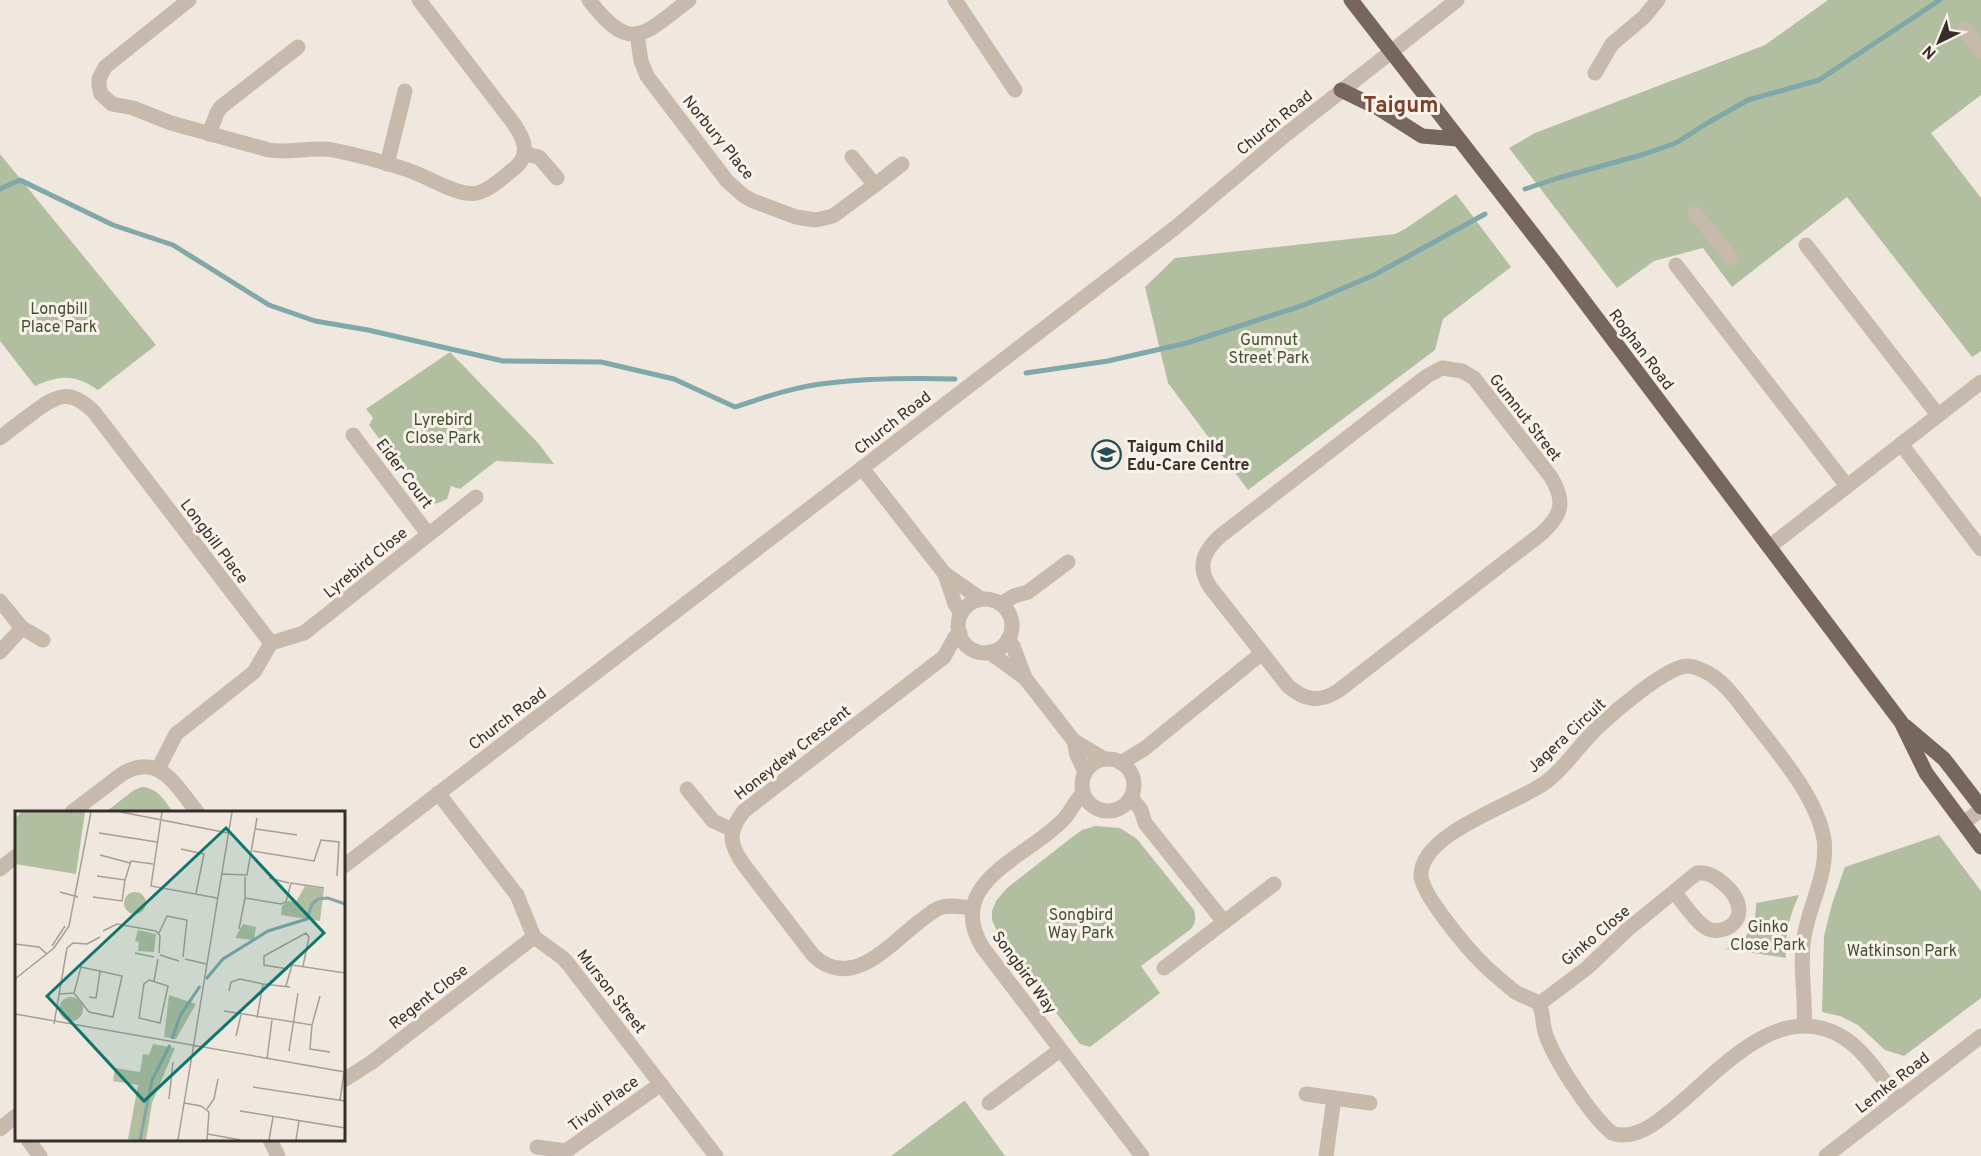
<svg xmlns="http://www.w3.org/2000/svg" width="1981" height="1156" viewBox="0 0 1981 1156" font-family="Overpass,sans-serif">
	<style>
		.green { fill: #b2bea0 }
		.lines { fill: none; stroke-linecap: round; stroke-linejoin: round }
		.stream { stroke: #80a7aa; stroke-width: 5 }
		.minor { stroke: #c7b9ab; stroke-width: 15 }
		.major { stroke: #76665c; stroke-width: 15 }
		.labels { text-anchor: middle; stroke-width: 6; stroke-linejoin: round; paint-order: stroke }
		.street-label { font-size: 16px; fill: #362e2a; stroke: #f8f2ea }
		.park-label { font-size: 16px; fill: #445130; stroke: #f8f2ea }
		.poi-label { font-size: 16px; font-weight: bold; fill: #362e2a; stroke: #f8f2ea; text-anchor: start }
		.district-label { font-size: 22px; font-weight: bold; fill: #7c422b; stroke: #f8f2ea }
		.inset-river { fill: none; stroke: #80a7aa; stroke-width: 3 }
		.inset-road { fill: none; stroke: #a69e96; stroke-width: 1.5 }
		.view { fill: #0f766e; fill-opacity: 0.15; stroke: #0f766e; stroke-width: 3 }
		.inset-edge { fill: none; stroke: #362e2a; stroke-width: 3 }
	</style>
	<rect width="100%" height="100%" fill="#f0e8de"/>
	<g class="green">
		<path d="M1828,0H1981V95L1931,133L1981,198V351L1972,357L1847,197L1732,287L1703,248L1654,261L1617,288L1509,148L1535,133L1765,45Z"/>
		<path d="M0,154L156,345L98,390C74,374 61,375 35,386L0,341Z"/>
		<path d="M1456,194L1511,267L1443,319L1435,350L1248,490L1168,383L1145,287L1175,258L1395,234L1405,229Z"/>
		<path d="M450,352L539,444L554,464L496,461L460,489L451,486L447,499L438,503L430,504L419,493L418,481L408,477L369,425L373,418L366,409Z"/>
		<path d="M142,787C158,788 164,800 173,812H108L107,811L134,790Z"/>
		<path d="M1095,826L1120,828L1137,839L1194,910C1196,918 1196,922 1191,929L1141,966L1160,993L1090,1047L1080,1044L1001,940L992,920V911L996,901L1007,888L1071,838L1082,830Z"/>
		<path d="M1939,835L1981,891V998L1904,1056L1885,1050L1858,1025L1840,1016L1822,1012L1824,936L1832,904L1845,867Z"/>
		<path d="M1799,895C1789,917 1785,934 1786,958L1726,949C1748,938 1756,929 1756,903Z"/>
		<path d="M965,1101L1005,1156H891L964,1101Z"/>
	</g>
	<g class="lines">
		<g class="stream">
			<path d="M0,189L20,180L113,225L173,245L269,305L315,321L368,330L503,361L601,362L674,379L735,407C765,397 797,386 829,383C871,378 913,378 955,379"/>
			<path d="M1525,189L1558,178L1645,154L1676,143L1709,122L1748,100L1819,80L1940,0"/>
			<path d="M1026,373L1108,361L1187,343L1304,305L1374,275L1485,214"/>
		</g>
		<g class="minor">
			<path d="M189,0L105,67L99,79V86L101,94L112,104L133,108L171,123L269,150C290,154 312,146 333,150C358,155 384,162 408,170C427,176 458,197 477,193C491,190 504,176 515,168C531,154 524,139 514,124L419,0"/>
			<path d="M589,0C631,55 643,35 689,0"/>
			<path d="M955,0L1015,90"/>
			<path d="M1965,29L1981,51"/>
			<path d="M637,34L641,61L647,76L727,181L744,196L753,201L796,217L816,220L833,216L875,185"/>
			<path d="M1595,73L1612,44L1644,17L1658,0"/>
			<path d="M209,134L217,113L221,107L298,47"/>
			<path d="M525,154L539,157L557,178"/>
			<path d="M852,157L875,185L902,164"/>
			<path d="M387,164L405,91"/>
			<path d="M1695,213L1731,258"/>
			<path d="M1806,245L1938,415"/>
			<path d="M1676,265L1847,486"/>
			<path d="M1442,368L1462,371L1474,378L1551,477C1566,502 1562,515 1541,534L1338,691C1319,703 1304,700 1288,686L1210,587C1197,567 1203,552 1219,537L1427,376Z"/>
			<path d="M353,435L428,534"/>
			<path d="M0,438C11,429 22,421 34,412C58,394 71,389 94,412L271,643L254,672L176,734L158,769"/>
			<path d="M1901,444L1981,549"/>
			<path d="M862,468L945,574L981,599"/>
			<path d="M1769,547L1981,382"/>
			<path d="M945,574L955,604L961,613"/>
			<circle cx="985" cy="626" r="27"/>
			<path d="M0,601L22,628"/>
			<path d="M1001,604L1014,596L1028,592L1068,562"/>
			<path d="M960,633L955,637L944,657L744,811C727,832 729,844 744,865L813,955C851,992 889,945 920,921C926,917 932,911 939,908C950,904 961,907 972,908"/>
			<path d="M1008,639L1013,646L1025,678"/>
			<path d="M271,643L304,633L476,497"/>
			<path d="M0,652L22,628L43,640"/>
			<path d="M989,652L1025,678L1074,741L1104,759"/>
			<path d="M1074,741L1077,755L1085,772"/>
			<circle cx="1108" cy="785" r="26"/>
			<path d="M1121,763L1144,749L1262,653"/>
			<path d="M687,789L713,821L733,830"/>
			<path d="M438,793L517,895L534,937L563,958L569,965L716,1156"/>
			<path d="M1083,793C1075,801 1071,811 1064,819C1029,857 942,882 983,948L1142,1156"/>
			<path d="M1131,797L1141,810L1145,823L1224,922"/>
			<path d="M72,812L122,774C159,751 177,787 197,812"/>
			<path d="M1963,823L1981,810"/>
			<path d="M344,866L1176,227L1284,136L1457,0"/>
			<path d="M0,869L16,856"/>
			<path d="M1164,968L1274,884"/>
			<path d="M1539,1004L1587,968L1627,930L1697,873C1714,871 1738,892 1739,910C1739,927 1717,936 1705,927C1693,919 1684,903 1674,892"/>
			<path d="M1804,1025C1806,999 1800,971 1803,945C1806,909 1829,876 1824,839C1817,798 1779,754 1754,722C1741,706 1730,688 1713,676C1705,671 1696,666 1687,666C1666,667 1614,712 1598,727C1580,744 1566,767 1546,782C1517,804 1421,832 1421,875C1421,894 1467,948 1482,963C1492,973 1503,982 1514,991C1522,997 1532,998 1539,1004C1544,1014 1542,1025 1546,1035C1555,1061 1591,1116 1612,1133C1670,1156 1749,983 1841,1036C1865,1050 1882,1079 1899,1100"/>
			<path d="M344,1080L372,1062L534,937"/>
			<path d="M1306,1094L1370,1103"/>
			<path d="M989,1103L1060,1050"/>
			<path d="M0,1129L16,1116"/>
			<path d="M28,1140L40,1156"/>
			<path d="M270,1140L278,1156"/>
			<path d="M537,1147L566,1151V1156"/>
			<path d="M566,1151L661,1084"/>
			<path d="M1326,1156L1334,1098"/>
			<path d="M1826,1156L1981,1036"/>
		</g>
		<g class="major">
			<path d="M1351,0L1553,260L1901,722L1926,773L1981,847"/>
			<path d="M1341,90L1378,108L1422,136L1457,139"/>
			<path d="M1905,726L1944,759L1981,807"/>
		</g>
	</g>
	<defs>
		<symbol id="school-ring" viewBox="-11 -11 22 22"><circle r="9.5" fill="#f8f2ea" stroke="#234e53" stroke-width="1.5"/><path d="M0-5L7-2L0 1L-7-2ZM-4 1L0 2.5L4 1V4Q0 6-4 4Z" fill="#234e53"/></symbol>
	</defs>
	<g fill-rule="evenodd">
		<use href="#school-ring" x="1090" y="438" width="33" height="33"/>
	</g>
	<g class="labels">
		<g class="street-label">
			<text transform="translate(1274 122) rotate(-39)" y="6">Church Road</text>
			<text transform="translate(719 137) rotate(51)" y="6">Norbury Place</text>
			<text transform="translate(1642 349) rotate(53)" y="6">Roghan Road</text>
			<text transform="translate(1526 417) rotate(52)" y="6">Gumnut Street</text>
			<text transform="translate(892 422) rotate(-38)" y="6">Church Road</text>
			<text transform="translate(405 473) rotate(53)" y="6">Eider Court</text>
			<text transform="translate(215 541) rotate(53)" y="6">Longbill Place</text>
			<text transform="translate(365 562) rotate(-39)" y="6">Lyrebird Close</text>
			<text transform="translate(507 718) rotate(-37)" y="6">Church Road</text>
			<text transform="translate(1566 735) rotate(-43)" y="6">Jagera Circuit</text>
			<text transform="translate(792 752) rotate(-38)" y="6">Honeydew Crescent</text>
			<text transform="translate(1595 935) rotate(-40)" y="6">Ginko Close</text>
			<text transform="translate(1025 972) rotate(54)" y="6">Songbird Way</text>
			<text transform="translate(612 991) rotate(52)" y="6">Murson Street</text>
			<text transform="translate(428 996) rotate(-38)" y="6">Regent Close</text>
			<text transform="translate(1892 1082) rotate(-38)" y="6">Lemke Road</text>
			<text transform="translate(603 1103) rotate(-36)" y="6">Tivoli Place</text>
		</g>
		<g class="park-label">
			<text x="59" y="314">Longbill<tspan x="59" dy="18">Place Park</tspan></text>
			<text x="1269" y="345">Gumnut<tspan x="1269" dy="18">Street Park</tspan></text>
			<text x="443" y="425">Lyrebird<tspan x="443" dy="18">Close Park</tspan></text>
			<text x="1081" y="920">Songbird<tspan x="1081" dy="18">Way Park</tspan></text>
			<text x="1768" y="932">Ginko<tspan x="1768" dy="18">Close Park</tspan></text>
			<text x="1902" y="956">Watkinson Park</text>
		</g>
		<g class="poi-label">
			<text x="1127" y="452">Taigum Child<tspan x="1127" dy="18">Edu-Care Centre</tspan></text>
		</g>
		<g class="district-label">
			<text x="1401" y="112">Taigum</text>
		</g>
	</g>
	<g transform="translate(15 811)">
		<rect width="330" height="330" fill="#f0e8de"/>
		<path d="M6,1H70L61,63L0,53V8ZM290,75L309,78L305,110L266,104L267,95L273,90L281,91ZM109 92a11 11 0 1 1 22 0a11 11 0 1 1-22 0ZM228,113L241,116L239,129L220,127ZM123,119L141,123L139,141L123,140L124,131L120,130ZM154,184L181,193L161,228L149,226ZM44 198a12 12 0 1 1 24 0a12 12 0 1 1-24 0ZM138,233L160,237L137,292L131,329H118L113,328L123,274L98,270L100,257L125,261L128,243L134,244Z" fill="#b2bea0"/>
		<path class="inset-river" d="M191,168L208,148L253,120L292,108L297,93L303,88L313,87L330,93M157,228L165,205L185,175M125,329L137,269L155,234"/>
		<path class="inset-road" d="M106,1L213,22M147,1L136,75L202,87M241,18L282,24M84,22L142,31M166,38L189,43L181,82M238,40L299,50L306,29L324,31L322,65M85,44L115,52M206,63L232,64L242,7M82,65L110,69L116,50L138,53M230,66V87L266,93L271,91L276,72L309,77M254,67L274,72M45,81L63,86M78,86L107,90L110,69M224,118L230,87M88,120L102,113L141,120L145,125L144,142M144,122L152,105L172,109L168,146M0,133L24,136L32,143M37,135L50,115M120,142L139,146M145,144L164,150M170,148L191,153M273,158L249,154V145L291,122L294,126L288,155M0,168L39,137L54,115L76,1M134,169L153,175L145,212L124,207L129,173ZM139,170L143,148M271,175L277,154L330,162M214,180L216,171L225,168L248,173M44,183L59,182L66,156L107,165L98,206L74,201L59,182M74,186L81,187L85,161M209,200L297,214L305,185M0,203L330,261M242,207L248,173L275,176M39,213L52,137L58,132L72,133L85,126M297,214L295,238L315,241M221,225L226,204M274,240L283,182M252,248L257,209M238,276L330,290M154,288L158,251M325,289L329,261M169,292L186,295L194,301L192,329M192,298L199,288L203,268M225,300L330,317M193,323L225,329M163,329L217,1M254,329L258,306M281,329L284,310"/>
		<path class="view" d="M211,17L309,122L129,290L32,185Z"/>
		<rect width="330" height="330" class="inset-edge"/>
	</g>
	<g transform="translate(1939 42) rotate(223)" stroke="#f8f2ea" stroke-width="4.5" paint-order="stroke">
	<path d="M0-4.5L10 22L0 15L-10 22Z" fill="#362e2a"/>
	<text y="-9" font-size="16" font-weight="bold" text-anchor="middle" fill="#362e2a">N</text>
	</g>
</svg>
